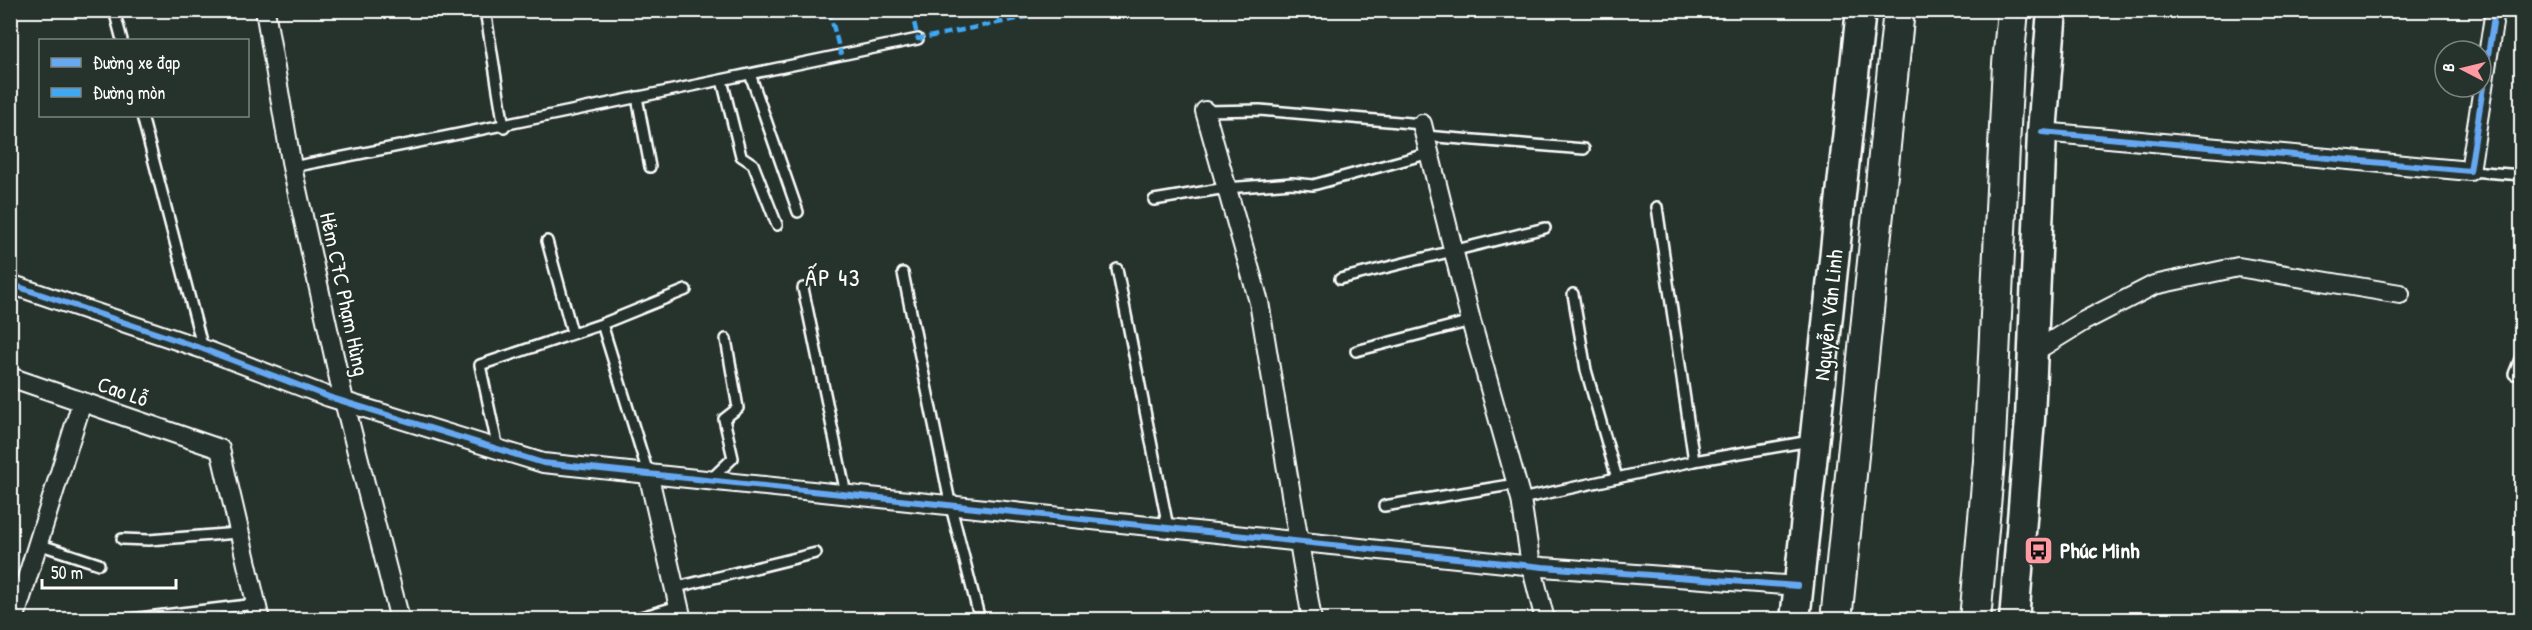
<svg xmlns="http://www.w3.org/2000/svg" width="2532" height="630" viewBox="0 0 2532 630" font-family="'Patrick Hand',sans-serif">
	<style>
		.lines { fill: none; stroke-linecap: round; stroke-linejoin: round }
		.service-casing { stroke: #fff; stroke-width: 14 }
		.minor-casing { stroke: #fff; stroke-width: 22 }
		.primary-casing { stroke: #fff; stroke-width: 33 }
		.trunk-casing { stroke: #fff; stroke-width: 34 }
		.service { stroke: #26332d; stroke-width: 9 }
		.minor { stroke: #26332d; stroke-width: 18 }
		.primary { stroke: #26332d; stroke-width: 28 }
		.trunk { stroke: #26332d; stroke-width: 30 }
		.quiet { stroke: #3fa9f5; stroke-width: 4.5; stroke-dasharray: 9 4.5; stroke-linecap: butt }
		.cycleway-casing { stroke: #26332d; stroke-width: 10 }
		.cycleway { stroke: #66a8f1; stroke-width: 6 }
		.labels { text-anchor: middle; stroke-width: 4.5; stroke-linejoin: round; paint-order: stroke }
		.street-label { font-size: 22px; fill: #fff; stroke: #26332d }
		.poi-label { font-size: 22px; font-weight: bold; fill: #fff; stroke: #26332d; text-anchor: start }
		.neighbourhood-label { font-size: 24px; letter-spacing: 1.5px; fill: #fff; stroke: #26332d }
	</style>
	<rect width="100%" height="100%" fill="#26332d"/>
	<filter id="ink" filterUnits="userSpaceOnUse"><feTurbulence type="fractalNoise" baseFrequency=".0167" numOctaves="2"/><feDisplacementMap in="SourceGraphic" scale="12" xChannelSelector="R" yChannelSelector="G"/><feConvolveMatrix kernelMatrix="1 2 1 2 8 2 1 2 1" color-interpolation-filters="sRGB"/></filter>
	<g filter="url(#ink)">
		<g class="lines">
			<defs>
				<g id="service">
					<path d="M114,10L122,40"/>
					<path d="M485,10L504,127"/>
					<path d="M750,74L798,212"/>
					<path d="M722,80L741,156L753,164L777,225"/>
					<path d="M637,97L650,167"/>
					<path d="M1205,111L1260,110L1422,124"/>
					<path d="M142,116L203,349"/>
					<path d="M1425,136L1584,149"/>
					<path d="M292,167C501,127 709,82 918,39"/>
					<path d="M2470,171L2522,175"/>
					<path d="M1154,200L1226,188L1292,183L1313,185L1430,153"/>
					<path d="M1657,207L1694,461"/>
					<path d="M547,241L572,332"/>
					<path d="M1117,269L1168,527"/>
					<path d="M903,273L951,507L980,620"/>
					<path d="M1340,279L1545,228"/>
					<path d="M803,288L846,494"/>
					<path d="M1573,294L1586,370L1617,478"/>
					<path d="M602,324L648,473"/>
					<path d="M1356,351L1471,321"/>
					<path d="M2514,374L2522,354"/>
					<path d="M498,449L480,365L602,324L686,290"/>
					<path d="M711,479L733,458L724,419L738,408L726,339"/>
					<path d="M1521,499L1694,461L1810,441"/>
					<path d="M1384,506L1516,484"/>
					<path d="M122,539L149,540L238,533"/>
					<path d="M38,544L99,564"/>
					<path d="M673,588L816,553"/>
					<path d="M122,620L256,604"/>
					<path d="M631,620L678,606"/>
				</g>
				<g id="minor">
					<path d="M265,10L292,167L344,401L400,620"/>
					<path d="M1205,111L1259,302L1312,620"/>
					<path d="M1422,124L1471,321L1521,499L1531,565L1545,620"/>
					<path d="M2042,132L2470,171L2495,10"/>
					<path d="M10,284L203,349L329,397L543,463L1543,567L1798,586"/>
					<path d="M2032,353L2084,321L2154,285L2238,267L2400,294"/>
					<path d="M10,377L220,449L260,620"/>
					<path d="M648,473L682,620"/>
					<path d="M14,620L82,402"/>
				</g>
				<g id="primary">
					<path d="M1795,620L1861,10"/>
					<path d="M2014,620L2030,419L2042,132L2052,10"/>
				</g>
				<g id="trunk">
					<path d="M1836,620L1899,10"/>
					<path d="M1975,620L1989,461L2008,64L2013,10"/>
				</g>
			</defs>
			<use href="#service" class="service-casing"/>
			<use href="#minor" class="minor-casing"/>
			<use href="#primary" class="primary-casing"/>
			<use href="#trunk" class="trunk-casing"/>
			<use href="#service" class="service"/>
			<use href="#minor" class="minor"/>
			<use href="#primary" class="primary"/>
			<use href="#trunk" class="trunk"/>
			<g class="quiet">
				<path d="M829,10L841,55"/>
				<path d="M911,10L918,39L1061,10"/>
			</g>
			<defs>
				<g id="cycleway">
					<path d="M2042,132L2470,171L2495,10"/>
					<path d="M10,284L203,349L329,397L543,463L1543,567L1798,586"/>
				</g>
			</defs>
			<use href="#cycleway" class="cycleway-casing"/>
			<use href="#cycleway" class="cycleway"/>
		</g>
	</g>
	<defs>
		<symbol id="bus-square" viewBox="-11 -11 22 22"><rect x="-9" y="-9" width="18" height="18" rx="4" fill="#ff9aa2" stroke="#26332d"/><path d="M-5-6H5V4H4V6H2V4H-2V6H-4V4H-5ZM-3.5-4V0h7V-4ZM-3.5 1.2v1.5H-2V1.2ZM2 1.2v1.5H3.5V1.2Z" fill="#111"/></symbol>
	</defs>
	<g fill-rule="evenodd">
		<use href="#bus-square" x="2022" y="534" width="33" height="33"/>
	</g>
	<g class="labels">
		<g class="street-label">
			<text transform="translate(345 294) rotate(78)" y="8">Hẻm C7C Phạm Hùng</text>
			<text transform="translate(1828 315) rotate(-84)" y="8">Nguyễn Văn Linh</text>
			<text transform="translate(123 391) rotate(19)" y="8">Cao Lỗ</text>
		</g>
		<g class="poi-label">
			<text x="2060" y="558">Phúc Minh</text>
		</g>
		<g class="neighbourhood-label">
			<text x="833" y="286">ẤP 43</text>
		</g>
	</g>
	<rect width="2532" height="630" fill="none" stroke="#26332d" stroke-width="36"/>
	<rect x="18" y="18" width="2496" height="594" fill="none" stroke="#fff" stroke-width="2" filter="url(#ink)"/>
	<rect x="39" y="39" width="210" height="78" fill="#26332d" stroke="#7d8581" stroke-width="1.5"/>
	<rect x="51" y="58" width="30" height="9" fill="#66a8f1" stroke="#7d8581" stroke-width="1.5"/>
	<text x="93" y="69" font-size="18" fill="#ffffff">Đường xe đạp</text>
	<rect x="51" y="88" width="30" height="9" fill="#3fa9f5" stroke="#7d8581" stroke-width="1.5"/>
	<text x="93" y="99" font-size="18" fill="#ffffff">Đường mòn</text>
	<g transform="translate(2463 69) rotate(277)"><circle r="28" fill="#26332d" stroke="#7d8581" stroke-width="1.5"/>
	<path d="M0-4.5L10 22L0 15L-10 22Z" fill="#ff9aa2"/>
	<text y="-9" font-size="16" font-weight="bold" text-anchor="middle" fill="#ffffff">B</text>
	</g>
	<path d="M42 579v9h134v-9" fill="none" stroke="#ffffff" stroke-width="3"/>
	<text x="51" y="579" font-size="18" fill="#ffffff" stroke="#26332d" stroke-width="4.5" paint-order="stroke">50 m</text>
</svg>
